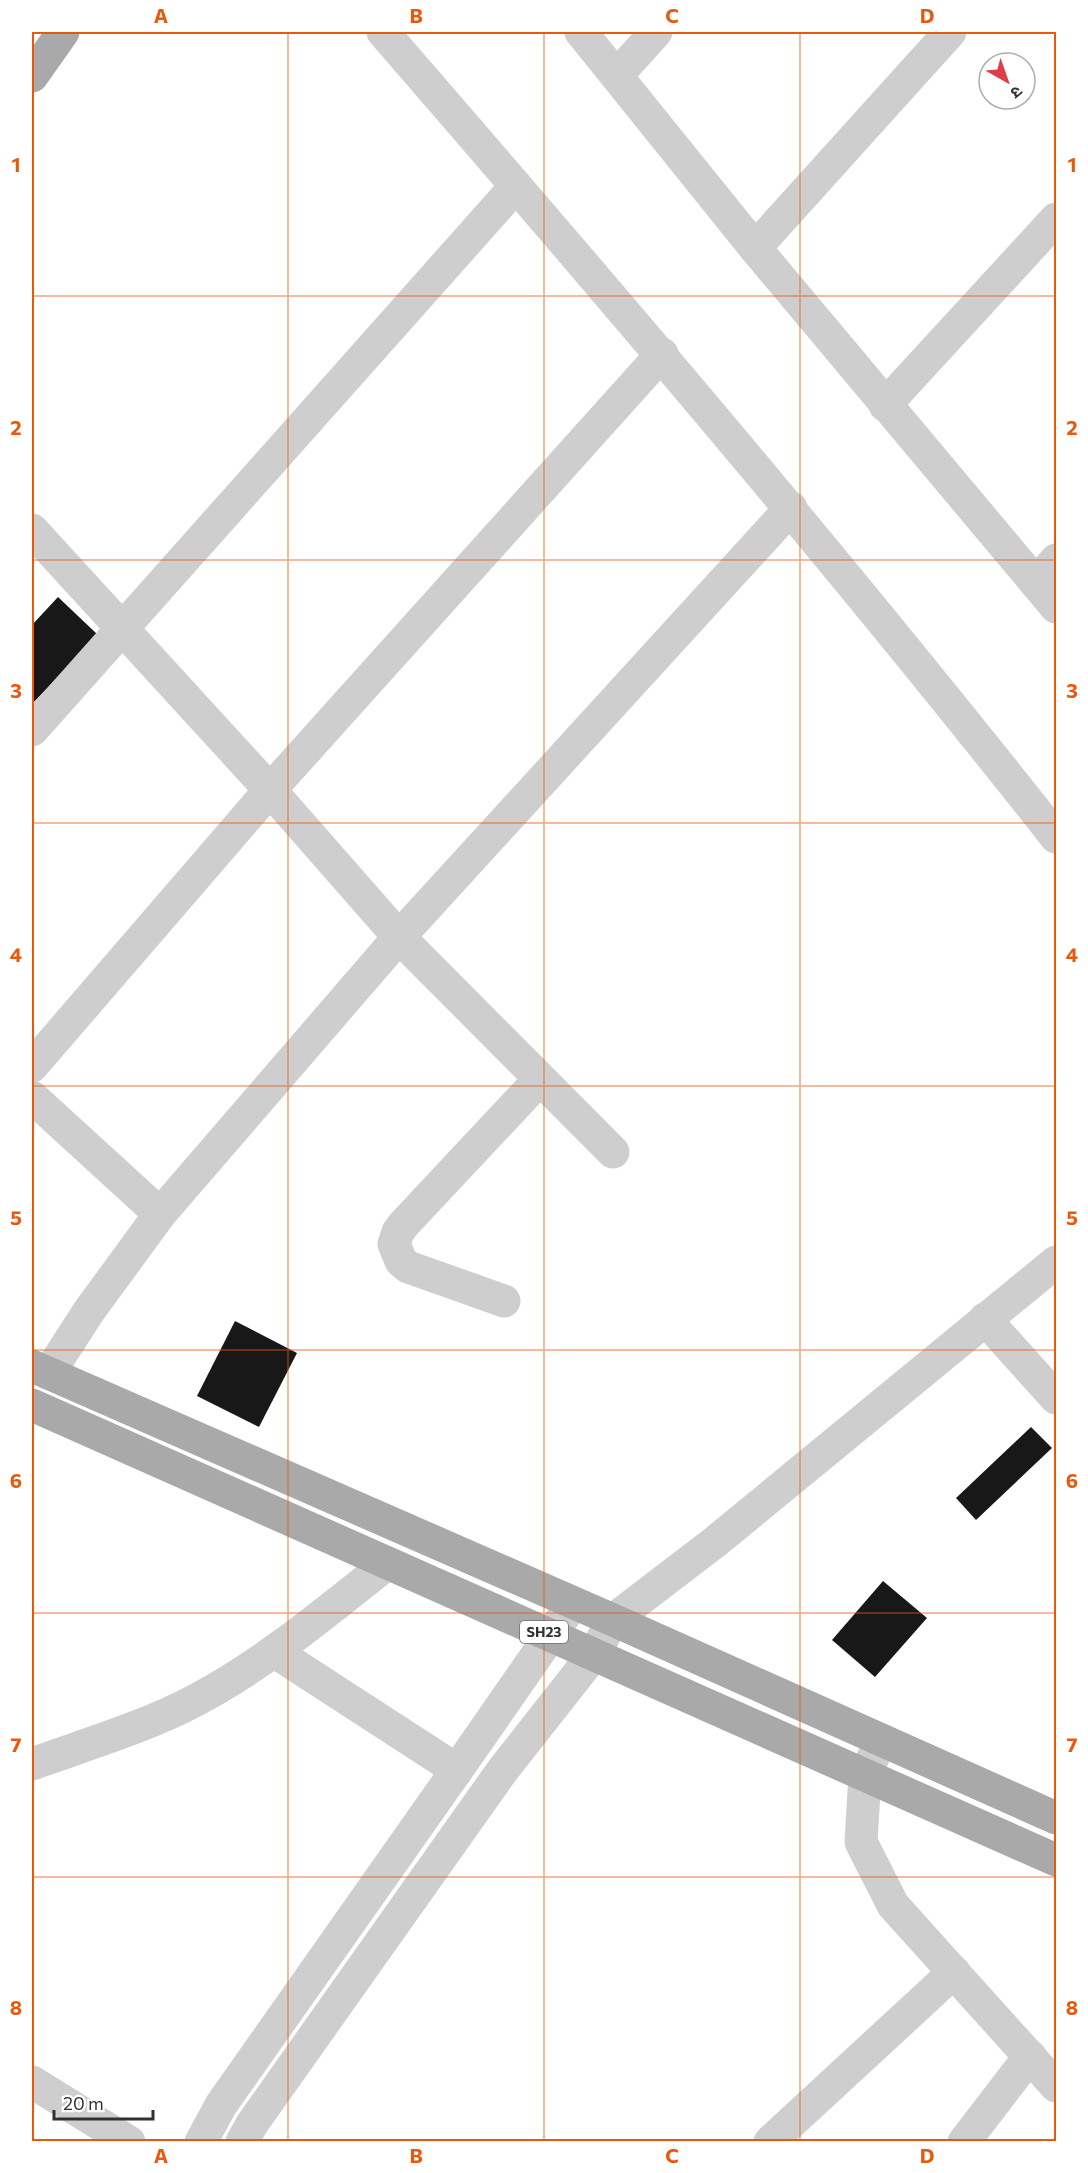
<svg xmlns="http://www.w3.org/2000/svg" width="1088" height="2173" viewBox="0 0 1088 2173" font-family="Commissioner,'Noto Sans Devanagari',sans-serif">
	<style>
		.building { fill: #181818 }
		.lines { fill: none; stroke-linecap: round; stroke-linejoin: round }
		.minor { stroke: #cecece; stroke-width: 33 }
		.major { stroke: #a9a9a9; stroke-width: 33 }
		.grid { fill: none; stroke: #e8590c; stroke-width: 1.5; stroke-opacity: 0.55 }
		.labels { text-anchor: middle; stroke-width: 6; stroke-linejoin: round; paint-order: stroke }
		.shield { fill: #fff; stroke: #6f6f6f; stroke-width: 1.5 }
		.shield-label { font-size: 14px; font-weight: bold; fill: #313131 }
		.neatline { fill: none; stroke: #e8590c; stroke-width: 2 }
		.grid-label { font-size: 20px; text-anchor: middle; font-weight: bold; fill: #e8590c }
	</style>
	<rect width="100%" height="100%" fill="#fff"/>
	<g class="building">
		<path d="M58,597L98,635L32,704V625Z"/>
		<path d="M235,1321L297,1353L259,1427L197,1396Z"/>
		<path d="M1031,1427L1052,1448L976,1520L956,1498Z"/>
		<path d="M883,1581L927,1618L875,1677L832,1640Z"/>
	</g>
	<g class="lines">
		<g class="minor">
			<path d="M383,32C612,296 839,562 1056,837"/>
			<path d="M581,32L755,248L1056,607"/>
			<path d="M617,75L656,32"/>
			<path d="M755,248L950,32"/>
			<path d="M885,405L1056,219"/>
			<path d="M32,530L270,790L399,937L613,1152"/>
			<path d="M1036,583L1056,560"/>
			<path d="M32,730L516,186"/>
			<path d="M32,1066L270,790L662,354"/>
			<path d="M32,1097L160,1214"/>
			<path d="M504,1301L408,1267L401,1261L394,1244L398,1232L404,1224L540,1079"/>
			<path d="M985,1319L1056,1398"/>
			<path d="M49,1373L89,1311L160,1214L399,937L791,508"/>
			<path d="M275,1652L457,1770"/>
			<path d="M881,1740L865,1775L861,1842L893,1905L1056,2086"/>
			<path d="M32,1764C87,1744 146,1727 198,1699C267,1662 327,1611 388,1563"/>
			<path d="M32,2082L129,2142"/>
			<path d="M201,2142L221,2105L473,1747L573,1603"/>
			<path d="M242,2142L252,2124L502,1771L594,1654L613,1620L715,1542L1056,1262"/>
			<path d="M770,2142L954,1972"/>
			<path d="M964,2142L1030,2056"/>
		</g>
		<g class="major">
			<path d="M32,76L63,32"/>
			<path d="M32,1366L613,1620L1056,1818"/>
			<path d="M32,1405L1056,1860"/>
		</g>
	</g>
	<path class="grid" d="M288,32V2142M544,32V2142M800,32V2142M32,296H1056M32,560H1056M32,823H1056M32,1086H1056M32,1350H1056M32,1613H1056M32,1877H1056"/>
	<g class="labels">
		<rect class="shield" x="520" y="1621" width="48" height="22" rx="4.5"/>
		<g class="shield-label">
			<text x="544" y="1637">SH23</text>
		</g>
	</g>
	<rect width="1088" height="2173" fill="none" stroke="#ffffff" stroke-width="66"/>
	<g transform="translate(1007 81) rotate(140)"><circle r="28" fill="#ffffff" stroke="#adadad" stroke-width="1.5"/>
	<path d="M0-4.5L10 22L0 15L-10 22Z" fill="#dd3e47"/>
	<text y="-9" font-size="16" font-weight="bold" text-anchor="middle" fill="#313131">उ</text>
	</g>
	<path d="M54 2110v9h99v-9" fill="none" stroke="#313131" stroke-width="3"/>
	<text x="63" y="2110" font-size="18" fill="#313131" stroke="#ffffff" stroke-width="4.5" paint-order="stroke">20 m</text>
	<rect x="33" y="33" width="1022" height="2107" class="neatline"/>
	<g class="grid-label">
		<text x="161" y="23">A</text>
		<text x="416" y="23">B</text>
		<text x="672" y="23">C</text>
		<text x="927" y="23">D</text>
		<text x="16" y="172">1</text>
		<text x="1072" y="172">1</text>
		<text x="16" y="435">2</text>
		<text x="1072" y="435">2</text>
		<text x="16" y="698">3</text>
		<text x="1072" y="698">3</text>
		<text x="16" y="962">4</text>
		<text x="1072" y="962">4</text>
		<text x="16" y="1225">5</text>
		<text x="1072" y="1225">5</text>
		<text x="16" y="1488">6</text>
		<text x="1072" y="1488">6</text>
		<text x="16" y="1752">7</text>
		<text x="1072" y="1752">7</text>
		<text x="16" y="2015">8</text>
		<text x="1072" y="2015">8</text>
		<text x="161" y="2163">A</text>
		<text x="416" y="2163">B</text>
		<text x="672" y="2163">C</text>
		<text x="927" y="2163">D</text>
	</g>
</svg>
